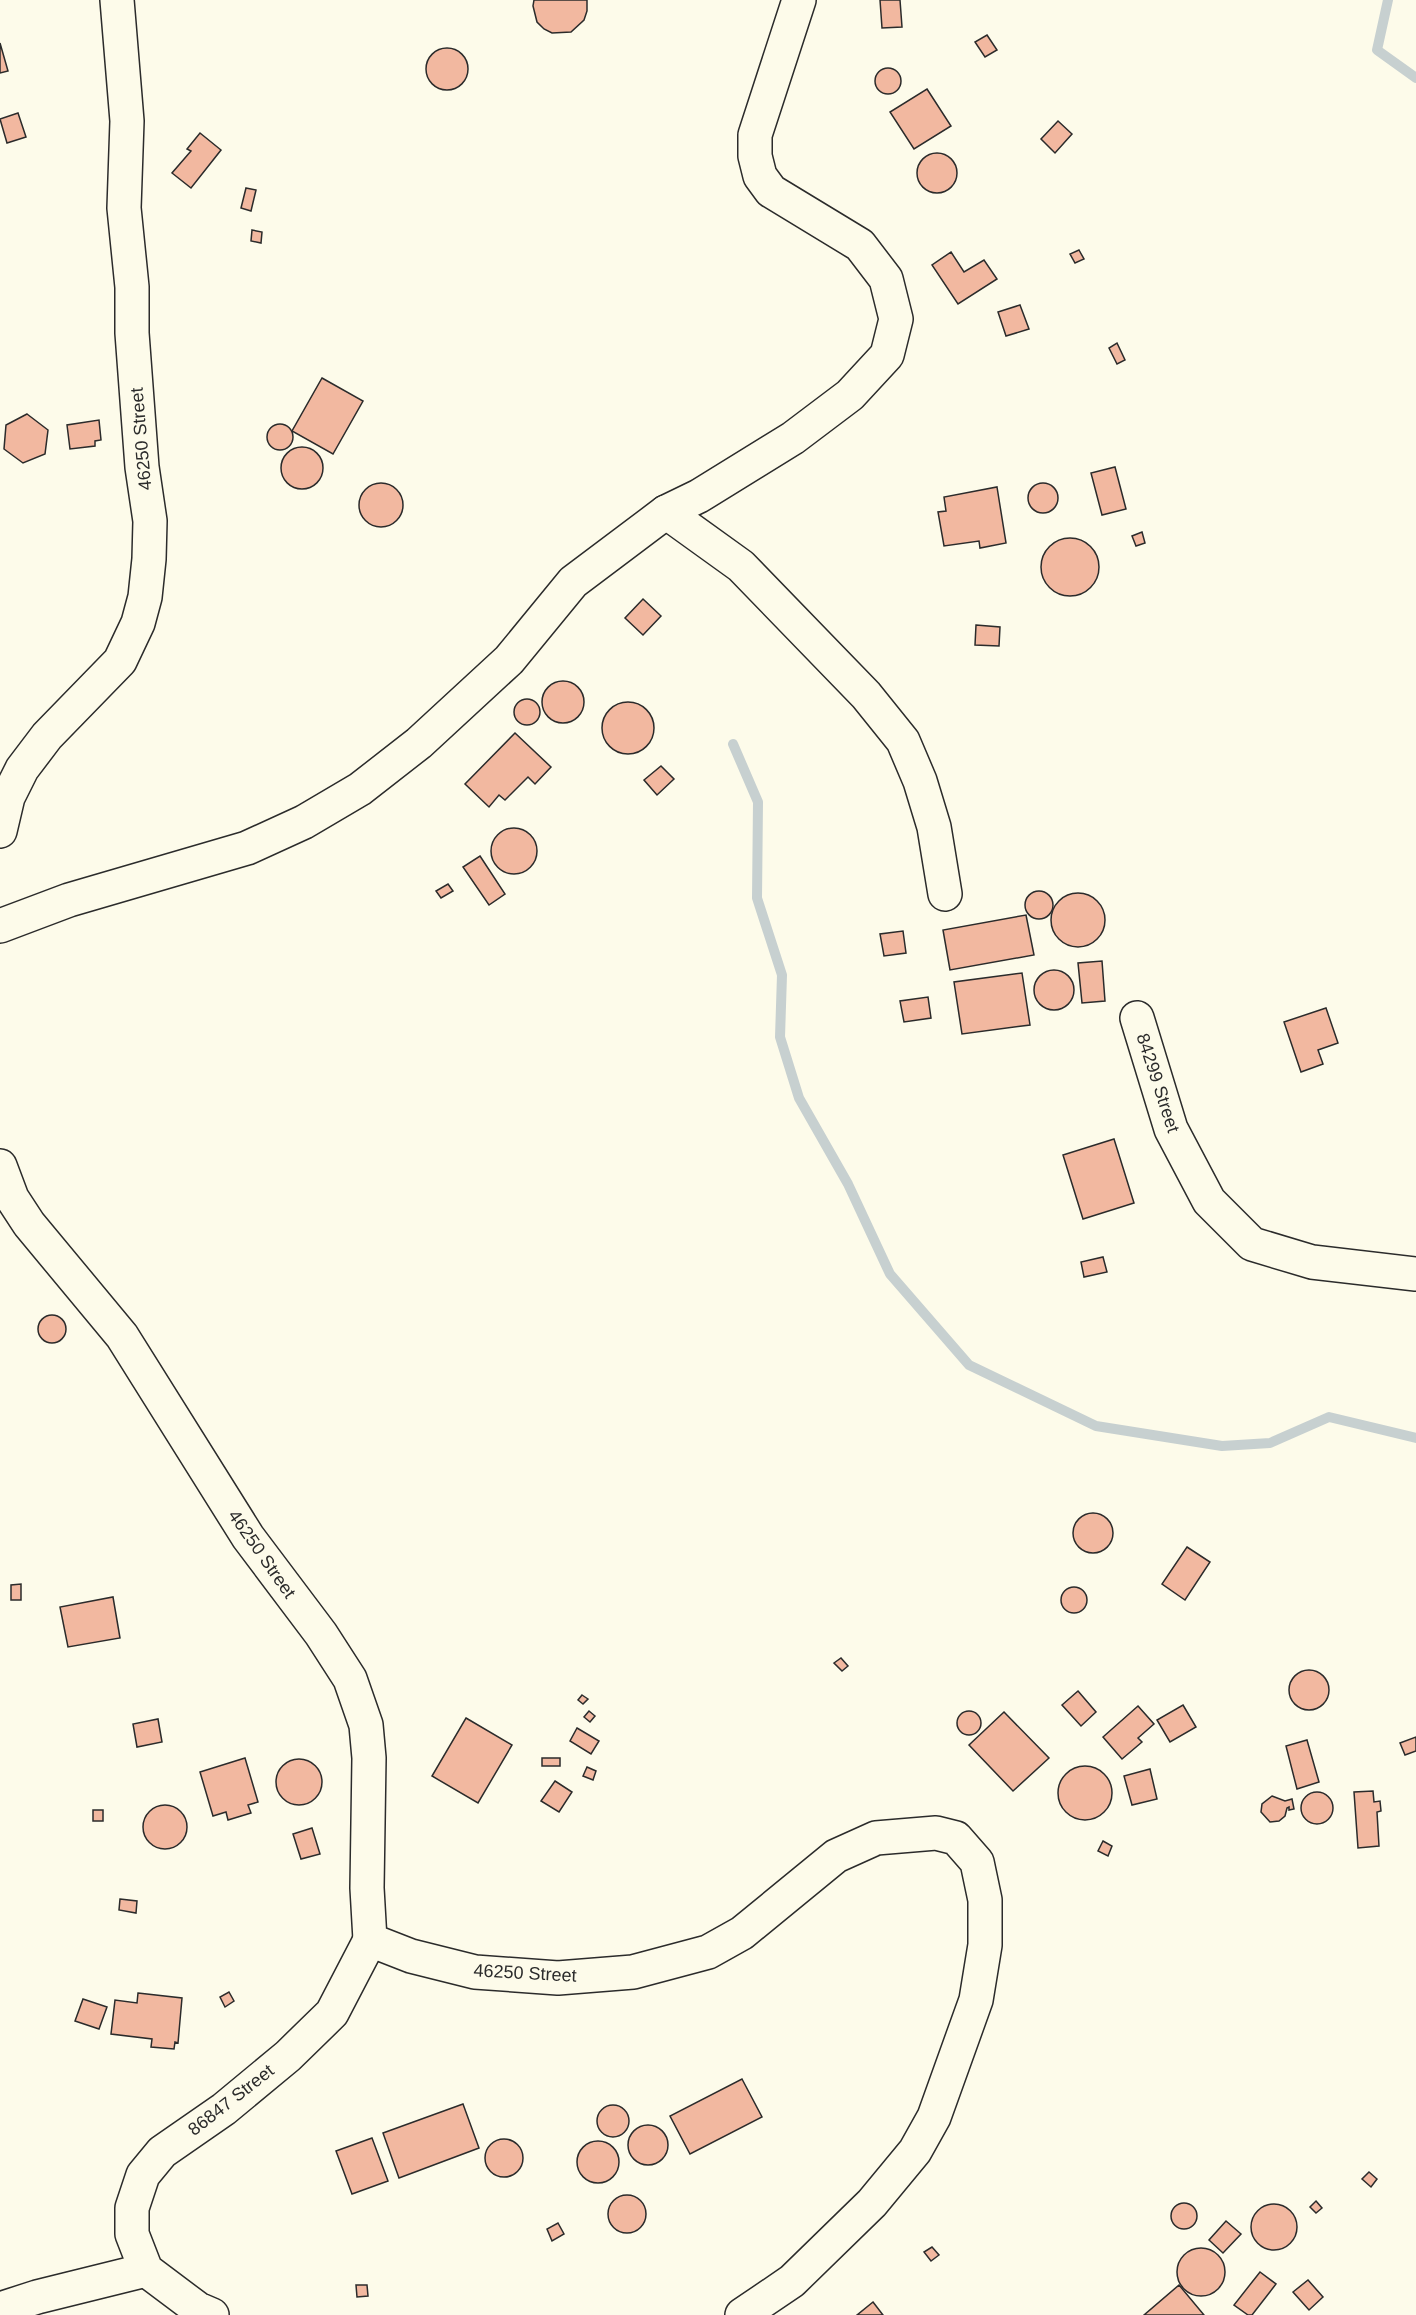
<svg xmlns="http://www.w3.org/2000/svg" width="1416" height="2315" viewBox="0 0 1416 2315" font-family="Helvetica,sans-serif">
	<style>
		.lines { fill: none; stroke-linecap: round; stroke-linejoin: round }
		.stream { stroke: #c7d0d0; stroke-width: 10 }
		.building { fill: #f2b8a0; stroke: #2b2b2b; stroke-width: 1.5 }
		.minor-casing { stroke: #2b2b2b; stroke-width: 36 }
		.minor { stroke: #fdfbea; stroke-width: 33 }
		.labels { text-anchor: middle; stroke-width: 4.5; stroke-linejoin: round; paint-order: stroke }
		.street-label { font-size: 18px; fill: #2b2b2b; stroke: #fdfbea }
	</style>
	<rect width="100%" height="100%" fill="#fdfbea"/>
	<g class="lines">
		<g class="stream">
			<path d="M1388,0L1377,50L1416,78"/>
			<path d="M733,744L758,802L757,898L782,975L780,1037L799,1098L848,1184L890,1274L969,1365L1096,1426L1222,1446L1270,1443L1329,1417L1416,1438"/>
		</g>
	</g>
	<g class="building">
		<path d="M534,0H587V11L584,20L571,32L552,33L544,29L537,22L533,6Z"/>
		<path d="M880,0H900L902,27L882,28Z"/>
		<path d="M987,35L997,50L985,57L975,42Z"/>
		<path d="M0,43L8,71L0,73Z"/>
		<circle cx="447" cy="69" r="21"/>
		<circle cx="888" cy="81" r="13"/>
		<path d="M927,89L951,126L914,149L890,112Z"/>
		<path d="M18,113L26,137L7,143L0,119Z"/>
		<path d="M1058,121L1072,134L1055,153L1041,139Z"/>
		<path d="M200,133L221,150L191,188L172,173L191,151L187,149Z"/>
		<circle cx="937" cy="173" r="20"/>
		<path d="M246,188L256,190L251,211L241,208Z"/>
		<path d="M252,230L262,232L261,243L251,241Z"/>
		<path d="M1079,250L1084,259L1075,263L1070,254Z"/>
		<path d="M951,252L964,272L984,260L997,279L958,304L932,265Z"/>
		<path d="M1020,305L1029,329L1006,336L998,312Z"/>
		<path d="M1117,343L1125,360L1117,364L1109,348Z"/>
		<path d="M322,378L363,401L333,454L292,431Z"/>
		<path d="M27,414L48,430L45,454L23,463L4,449L6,425Z"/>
		<path d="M99,420L101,440L95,441V446L70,449L67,425Z"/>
		<circle cx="280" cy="437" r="13"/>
		<circle cx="302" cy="468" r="21"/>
		<path d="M1115,467L1126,509L1102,515L1091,473Z"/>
		<circle cx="1043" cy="498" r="15"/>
		<circle cx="381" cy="505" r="22"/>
		<path d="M997,487L1006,543L980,548L979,541L944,546L938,512L946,511L944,497Z"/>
		<path d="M1142,532L1145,543L1136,546L1132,536Z"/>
		<circle cx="1070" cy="567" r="29"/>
		<path d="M643,599L661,616L643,635L625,618Z"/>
		<path d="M976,625L1000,627L999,646L975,645Z"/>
		<circle cx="563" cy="702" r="21"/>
		<circle cx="527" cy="712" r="13"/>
		<circle cx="628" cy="728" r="26"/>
		<path d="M515,733L551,767L535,784L528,777L505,800L499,795L489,807L465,784Z"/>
		<path d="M661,766L674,779L657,795L644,780Z"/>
		<circle cx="514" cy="851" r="23"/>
		<path d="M480,856L505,894L489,905L463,867Z"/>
		<path d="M448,884L453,891L441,898L436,891Z"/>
		<circle cx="1039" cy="905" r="14"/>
		<circle cx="1078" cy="920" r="27"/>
		<path d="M1026,915L1034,955L950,970L943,930Z"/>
		<path d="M903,931L906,953L884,956L880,934Z"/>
		<path d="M1102,961L1105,1001L1082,1003L1078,963Z"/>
		<circle cx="1054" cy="990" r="20"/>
		<path d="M1022,973L1030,1025L962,1034L954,982Z"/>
		<path d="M928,997L931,1018L904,1022L900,1001Z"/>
		<path d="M1326,1008L1338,1043L1318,1050L1323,1064L1301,1072L1284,1022Z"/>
		<path d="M1114,1139L1134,1203L1083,1219L1063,1155Z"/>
		<path d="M1103,1257L1107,1272L1084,1277L1081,1262Z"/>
		<circle cx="52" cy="1329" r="14"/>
		<circle cx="1093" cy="1533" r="20"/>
		<path d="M1187,1547L1210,1562L1185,1600L1162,1584Z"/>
		<path d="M21,1584V1600H11V1585Z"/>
		<circle cx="1074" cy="1600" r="13"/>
		<path d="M113,1597L120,1638L68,1647L60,1607Z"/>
		<path d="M841,1658L848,1666L842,1671L834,1663Z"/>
		<circle cx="1309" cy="1690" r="20"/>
		<path d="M1078,1691L1096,1712L1081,1726L1062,1705Z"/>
		<path d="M582,1695L588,1699L583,1704L578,1700Z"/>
		<path d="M1183,1705L1196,1727L1170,1742L1157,1720Z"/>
		<path d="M1138,1706L1154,1724L1138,1738L1142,1742L1122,1759L1103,1737Z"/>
		<circle cx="969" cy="1723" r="12"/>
		<path d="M589,1711L595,1716L590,1722L584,1717Z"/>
		<path d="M1004,1712L1049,1758L1013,1791L969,1745Z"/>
		<path d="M466,1718L512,1745L478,1803L432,1776Z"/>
		<path d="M158,1719L162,1742L137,1747L133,1724Z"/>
		<path d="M577,1728L599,1741L591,1754L570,1741Z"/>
		<path d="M1416,1737V1751L1405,1755L1400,1743Z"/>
		<path d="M1307,1740L1319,1782L1297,1789L1286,1746Z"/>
		<path d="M245,1758L258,1802L248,1805L251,1813L228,1820L226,1812L213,1816L200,1772Z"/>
		<rect x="542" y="1758" width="18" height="8"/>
		<circle cx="299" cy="1782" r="23"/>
		<circle cx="1085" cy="1793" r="27"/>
		<path d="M587,1767L596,1771L593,1780L583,1776Z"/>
		<path d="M1150,1769L1157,1799L1132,1805L1124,1776Z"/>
		<path d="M555,1781L572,1792L559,1812L541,1801Z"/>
		<path d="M1373,1791L1374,1802L1380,1801L1381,1811L1377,1812L1379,1846L1358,1848L1354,1792Z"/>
		<circle cx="1317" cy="1808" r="16"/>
		<path d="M1272,1796L1285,1801L1292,1799L1294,1809L1289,1810V1807L1287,1808L1285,1816L1279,1821L1270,1822L1261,1812L1262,1804Z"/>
		<circle cx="165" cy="1827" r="22"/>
		<rect x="93" y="1810" width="10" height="11"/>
		<path d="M312,1828L320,1854L301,1859L293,1834Z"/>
		<path d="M1103,1841L1112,1846L1108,1856L1098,1851Z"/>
		<path d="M120,1899L137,1901L136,1913L119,1910Z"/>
		<path d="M229,1992L234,2001L225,2007L220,1997Z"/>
		<path d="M138,1993L182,1998L178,2043L175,2042L174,2049L151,2047L152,2039L111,2034L115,2000L137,2003Z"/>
		<path d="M83,1999L107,2007L99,2029L75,2021Z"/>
		<path d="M742,2079L762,2117L690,2154L670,2116Z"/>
		<path d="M463,2104L479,2148L399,2178L383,2133Z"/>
		<circle cx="613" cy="2121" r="16"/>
		<circle cx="648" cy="2145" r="20"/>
		<path d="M372,2138L388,2181L352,2194L336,2151Z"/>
		<circle cx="504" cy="2158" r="19"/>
		<circle cx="598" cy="2162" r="21"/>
		<path d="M1369,2172L1377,2179L1371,2187L1362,2179Z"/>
		<circle cx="627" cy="2214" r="19"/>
		<path d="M1316,2201L1322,2208L1316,2213L1310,2207Z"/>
		<circle cx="1184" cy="2216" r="13"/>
		<circle cx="1274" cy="2227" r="23"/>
		<path d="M1226,2221L1241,2234L1223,2253L1209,2240Z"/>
		<path d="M558,2223L564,2234L552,2241L547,2229Z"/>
		<path d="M932,2247L939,2255L931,2261L924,2252Z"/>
		<circle cx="1201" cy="2272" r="24"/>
		<path d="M1260,2272L1276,2284L1252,2315H1248L1234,2305Z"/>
		<path d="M1308,2280L1323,2297L1309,2310L1293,2292Z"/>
		<path d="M356,2285H367L368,2296L357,2297Z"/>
		<path d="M1179,2285L1204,2315H1144Z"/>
		<path d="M873,2302L883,2315H857Z"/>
	</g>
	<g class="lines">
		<defs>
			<g id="minor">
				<path d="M666,512L741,566L866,695L903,741L920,781L934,827L945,894"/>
				<path d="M0,831L8,797L22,769L47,736L120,661L138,623L145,597L149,559L150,521L142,467L132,333V287L124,208L127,121L117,0"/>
				<path d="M0,926L69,900L247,848L304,822L360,789L419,743L509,660L573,582L666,512L699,496L793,438L850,395L887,355L896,319L886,279L860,245L771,191L760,176L755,156V135L799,0"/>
				<path d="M1137,1018L1171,1129L1209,1201L1252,1244L1312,1262L1416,1274"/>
				<path d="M0,1166L12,1198L29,1224L122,1336L248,1537L321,1634L350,1679L366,1725L369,1758L367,1888L370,1940L411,1956L475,1972L558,1978L633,1972L708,1952L742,1933L836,1856L876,1838L936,1833L956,1838L977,1862L985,1900V1945L976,2000L934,2117L915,2151L872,2203L792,2281L742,2315"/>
				<path d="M0,2309L37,2297L146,2270"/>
				<path d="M212,2315L198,2309L146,2270L132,2234V2208L143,2175L162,2152L224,2109L288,2056L332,2013L370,1940"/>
			</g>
		</defs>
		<use href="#minor" class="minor-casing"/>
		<use href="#minor" class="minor"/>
	</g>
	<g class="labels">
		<g class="street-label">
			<text transform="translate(141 439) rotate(-95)" y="6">46250 Street</text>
			<text transform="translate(1158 1083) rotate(72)" y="6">84299 Street</text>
			<text transform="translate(262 1554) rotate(55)" y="6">46250 Street</text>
			<text transform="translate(525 1973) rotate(3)" y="6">46250 Street</text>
			<text transform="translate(231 2100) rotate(-38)" y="6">86847 Street</text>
		</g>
	</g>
</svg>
